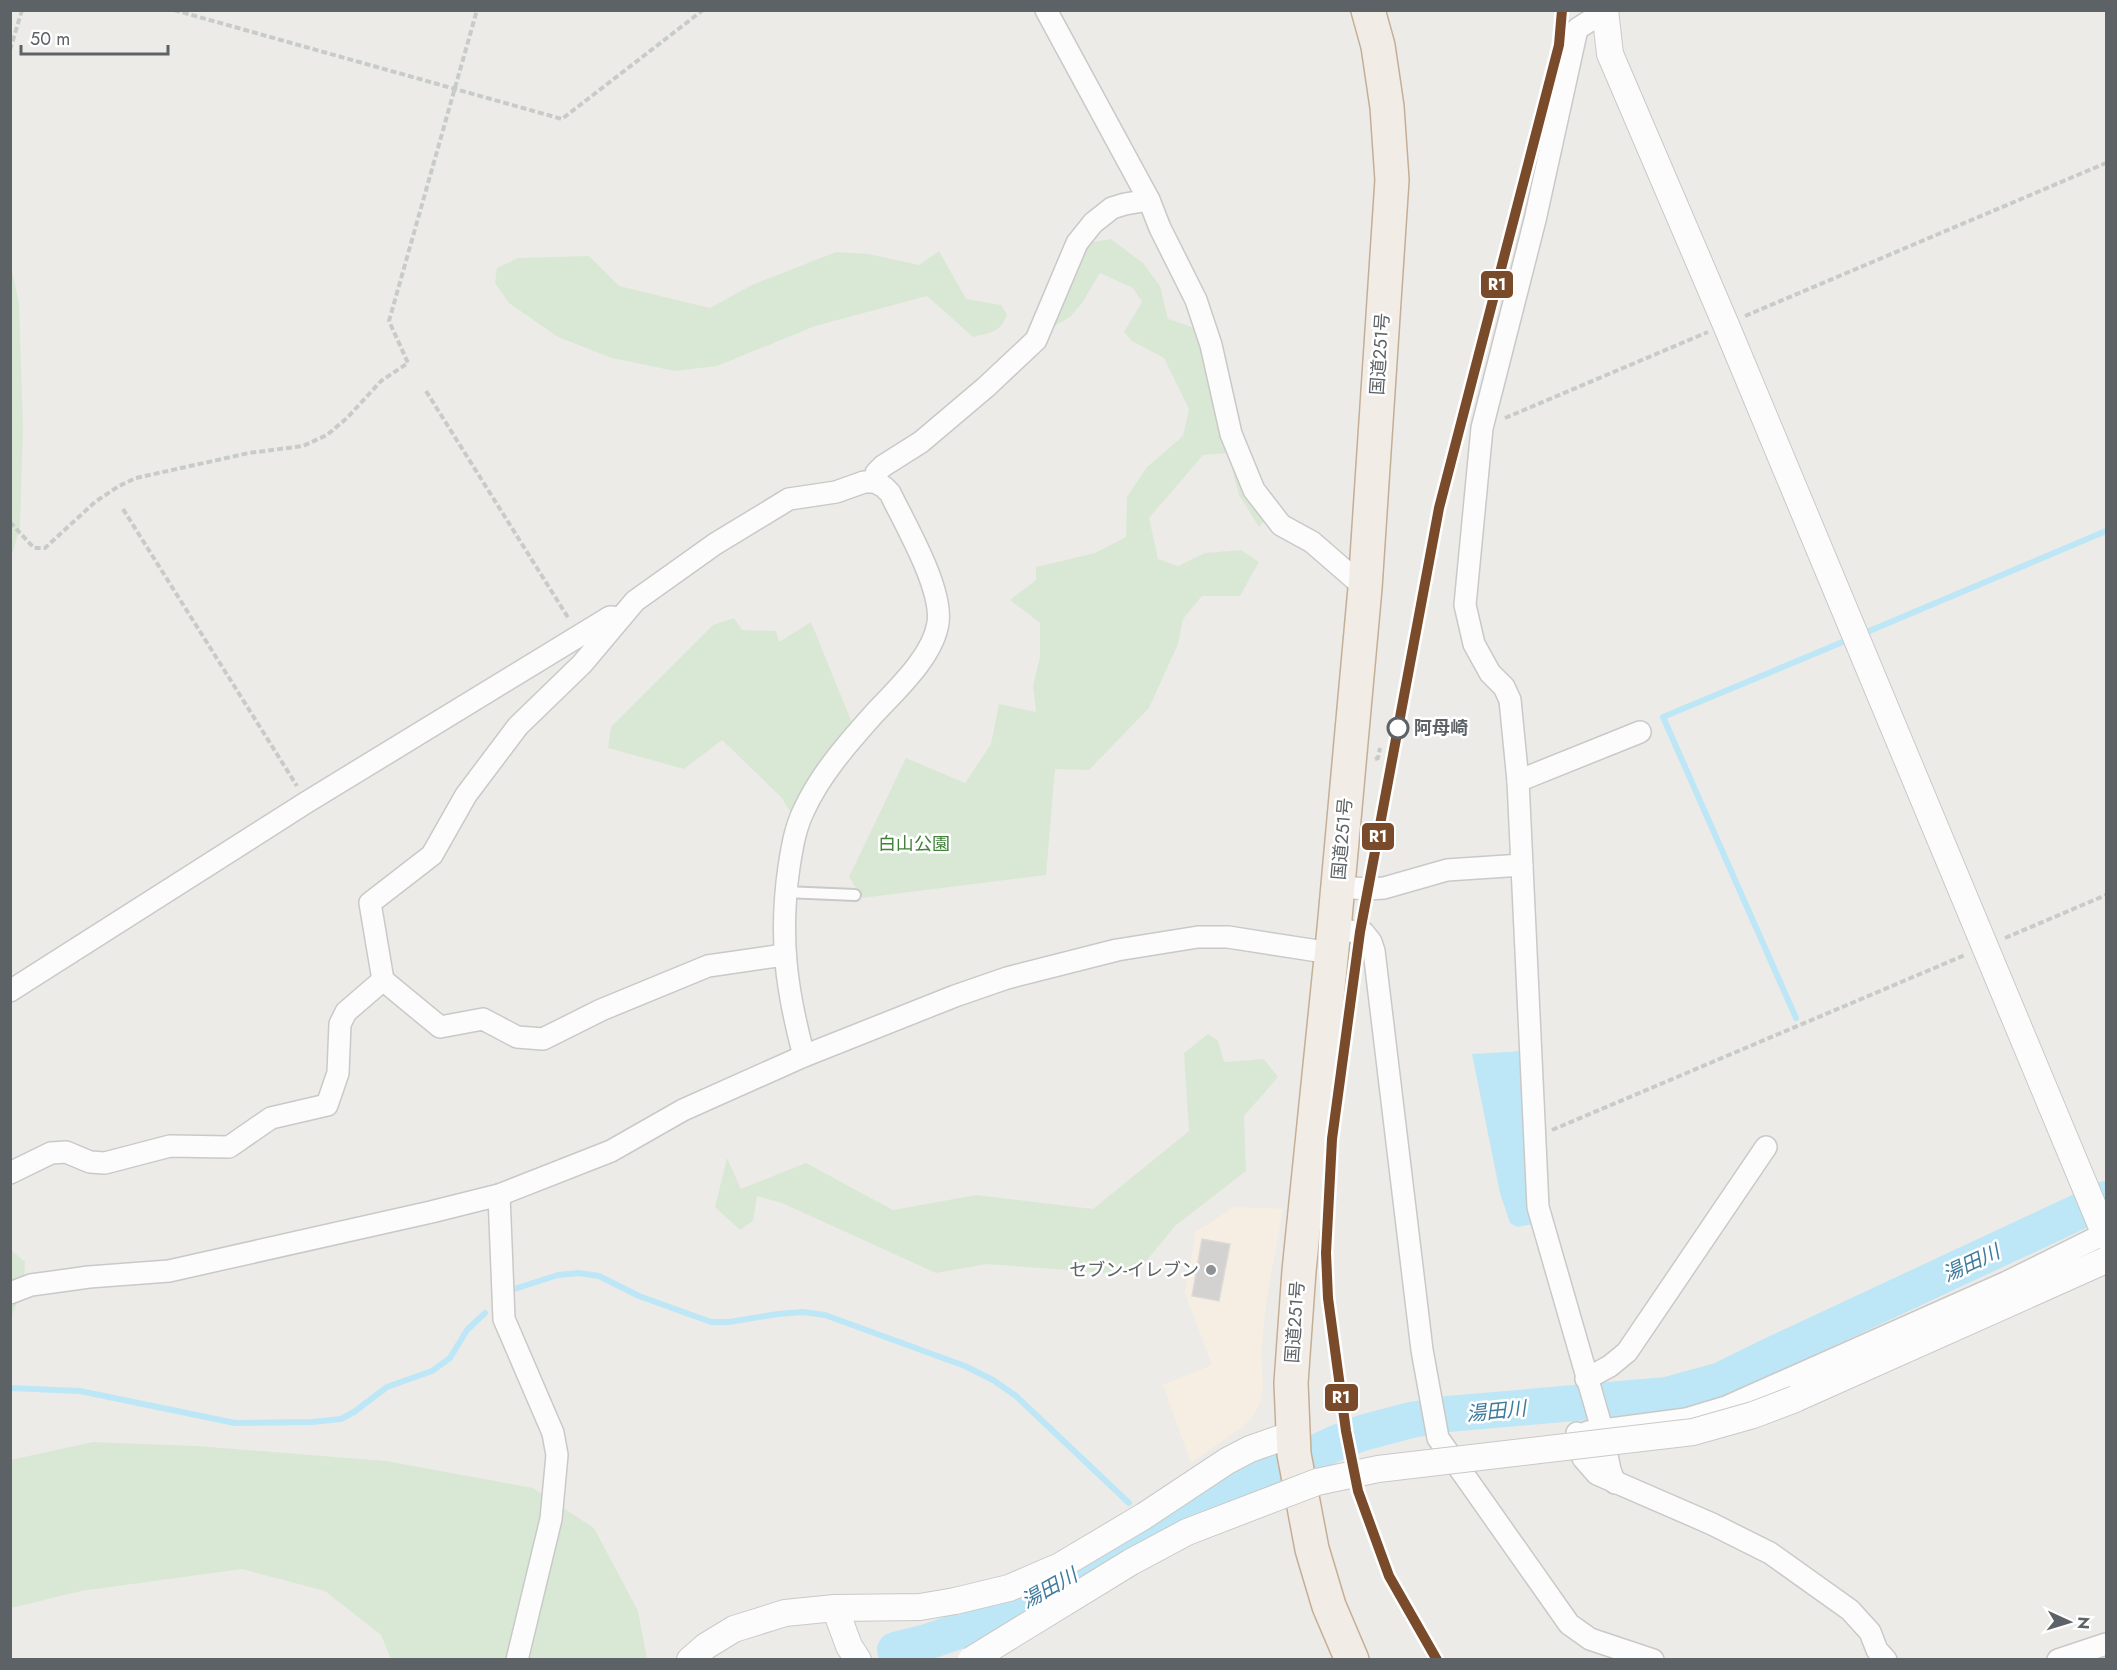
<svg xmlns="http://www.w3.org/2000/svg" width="2117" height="1670" viewBox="0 0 2117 1670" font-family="Jost,'Noto Sans JP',sans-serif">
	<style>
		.commercial { fill: #f6eee2 }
		.green { fill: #d9e8d4 }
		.water { fill: #bde7f6 }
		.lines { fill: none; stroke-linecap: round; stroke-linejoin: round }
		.stream { stroke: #bde7f6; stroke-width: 6 }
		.river { stroke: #bde7f6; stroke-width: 36 }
		.building { fill: #d4d2d1; stroke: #dcdad7; stroke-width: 1.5 }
		.service-casing { stroke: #c9c9c8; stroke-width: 14 }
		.minor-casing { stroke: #c9c9c8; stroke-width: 24 }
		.tertiary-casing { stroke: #c9c9c8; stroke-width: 28 }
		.trunk-casing { stroke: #c4ae96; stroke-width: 36 }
		.path { stroke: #c8ccc9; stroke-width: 4; stroke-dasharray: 6 3; stroke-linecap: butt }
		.service { stroke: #fcfcfc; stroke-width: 10 }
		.minor { stroke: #fcfcfc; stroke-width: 21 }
		.tertiary { stroke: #fcfcfc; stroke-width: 26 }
		.trunk { stroke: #f2ece6; stroke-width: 33 }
		.tertiary-bridge-casing { stroke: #c9c9c8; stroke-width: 28; stroke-linecap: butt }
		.tertiary-bridge { stroke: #fcfcfc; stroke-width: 26 }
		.rail-1-casing { stroke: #fff; stroke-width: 15 }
		.rail-1 { stroke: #7a4b2a; stroke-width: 10 }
		.stop-dot { fill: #fff; stroke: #5d6266; stroke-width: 3 }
		.poi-dot { fill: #8f9294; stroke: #fff; stroke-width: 2 }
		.labels { text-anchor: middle; stroke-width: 5; stroke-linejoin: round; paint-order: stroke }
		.street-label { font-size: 18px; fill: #5d6266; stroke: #fff }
		.stop-label { font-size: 18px; font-weight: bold; fill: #5d6266; stroke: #fff; text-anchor: start }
		.park-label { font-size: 18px; fill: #408238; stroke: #fff }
		.poi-label { font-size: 18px; fill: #5d6266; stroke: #fff; text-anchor: end }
		.water-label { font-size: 20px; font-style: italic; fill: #3f7b9d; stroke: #fff }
		.line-badge { stroke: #fff; stroke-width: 2 }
		.badge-label { font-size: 16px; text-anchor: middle; font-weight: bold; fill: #fff }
	</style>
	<rect width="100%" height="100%" fill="#edebe8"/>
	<path class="commercial" d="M1234,1207L1283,1209L1266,1302L1261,1353L1263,1389L1259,1406L1253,1416L1241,1428L1191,1463L1163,1385L1212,1365L1185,1292L1196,1232Z"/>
	<g class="green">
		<path d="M1111,239L1143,263L1160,286L1168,319L1201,330L1266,519L1259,527L1239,495L1228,453L1203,455L1149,518L1158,559L1178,566L1205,553L1241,550L1259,562L1240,596H1202L1183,619L1178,644L1149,708L1089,770L1055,769L1046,875L862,898L849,877L906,758L965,783L991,744L999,704L1036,712L1033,686L1040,657V623L1010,600L1036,580V567L1095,553L1126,537L1127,497L1147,467L1183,436L1189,409L1164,358L1132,341L1124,332L1142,302L1133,288L1100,273L1082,303L1070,317L1048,330L1079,257L1093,242Z"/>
		<path d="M939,251L966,299L1001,305L1007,314C1001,333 991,332 973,337L927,296L815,326L717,366L675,371L612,358L558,337L509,303L495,283L497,268L518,258L589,256L619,286L710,308L752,285L836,252L869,254L919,265Z"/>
		<path d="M11,267L19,303L23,428L20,527L11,558Z"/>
		<path d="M734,618L742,630L776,631L779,642L811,622L854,728L794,818L781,797L722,740L684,769L608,748L611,727L713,625Z"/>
		<path d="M1208,1034L1218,1041L1224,1062L1264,1059L1278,1077L1244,1116L1246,1171L1175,1226L1135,1275L987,1264L936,1273L782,1203L757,1196L753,1221L740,1230L715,1207L727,1158L741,1189L806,1163L893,1210L976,1195L1093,1209L1189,1131L1184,1053Z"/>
		<path d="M11,1250L25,1262L24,1286L11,1317Z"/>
		<path d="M93,1442L197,1446L386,1461L533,1488L594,1528L638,1611L647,1659H391L381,1635L325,1591L242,1569L81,1591L11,1608L10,1460Z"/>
	</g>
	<path class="water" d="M1524,1051L1533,1224L1517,1227L1510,1223L1500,1193L1472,1054Z"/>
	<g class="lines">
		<g class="stream">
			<path d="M1867,632L2106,531"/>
			<path d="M1796,1018L1663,717L1845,641"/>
			<path d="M511,1290L558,1275L579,1273L599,1276L639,1296L711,1322H729L778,1314L803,1312L825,1315L965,1366L993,1380L1016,1396L1129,1503"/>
			<path d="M10,1388L80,1391L235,1423L312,1422L341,1419L354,1412L387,1387L432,1371L450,1358L467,1330L485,1313"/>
		</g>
		<path class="river" d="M895,1650L927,1642L991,1620L1215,1496L1254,1482L1336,1443L1362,1433L1411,1420L1448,1414L1666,1395L1721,1380L1774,1354L2106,1199"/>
	</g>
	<path class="building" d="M1202,1239L1230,1244L1219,1301L1192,1296Z"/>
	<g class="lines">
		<defs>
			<path id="service" d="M785,892L855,895"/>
			<g id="minor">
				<path d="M1046,10L1149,200L1160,228L1196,300L1211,345L1231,434L1254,490L1281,525L1312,542L1365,588"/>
				<path d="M1605,11L1577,29L1535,220L1482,428L1465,605L1474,644L1490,673L1504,687L1510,700L1518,781L1538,1207L1600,1422L1610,1470L1615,1483"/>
				<path d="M875,482L876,473L883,466L921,442L986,387L1036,340L1077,243L1093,223L1112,208L1125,204L1149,200"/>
				<path d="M1518,781L1640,732"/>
				<path d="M1338,887L1368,889L1384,888L1447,870L1522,865"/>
				<path d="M1334,929L1364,933L1371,942L1374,951L1422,1350L1438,1438L1569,1624L1590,1639L1653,1660"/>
				<path d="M784,955L708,966L601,1010L543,1039L517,1037L483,1019L440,1027L383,980L370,903L432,855L466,795L518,726L582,664L635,601L715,544L789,499L836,492L864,482H875L884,487L890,493C906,526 943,589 938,623C933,657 895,691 873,715C847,744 820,775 804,810C795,828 792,848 789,867C779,936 786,989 804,1056"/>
				<path d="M10,991L307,802L610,617L620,618"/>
				<path d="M10,1173L51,1153L66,1152L90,1162L105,1163L170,1146L229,1147L271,1118L327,1105L338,1073L340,1024L346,1012L383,980"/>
				<path d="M499,1195L504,1319L553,1433L557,1455L551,1519L517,1660"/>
				<path d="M10,1293L31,1285L89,1277L169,1271L431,1212L499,1195L611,1151L683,1110L804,1056L955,996L1007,978L1117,950L1198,937H1228L1331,953"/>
				<path d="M1586,1379L1610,1366L1627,1352L1766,1147"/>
				<path d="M1588,1432L1686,1419L1726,1407L2007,1282L2106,1233"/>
				<path d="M1577,1433L1583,1458L1597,1474L1712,1524L1770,1553L1850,1610L1870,1632L1877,1650L1886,1660"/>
				<path d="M2058,1660L2106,1644"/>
			</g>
			<g id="tertiary">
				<path d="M1605,10L1610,54L1726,325L2106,1237"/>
				<path d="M1795,1399L2106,1260"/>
				<path d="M835,1608L849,1646L858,1660"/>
				<path d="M690,1660L706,1646L734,1629L785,1613L835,1608L920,1607L955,1601L1009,1588L1060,1566L1144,1516L1227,1461L1250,1449L1293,1434"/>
			</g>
			<path id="trunk" d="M1352,1660L1329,1606L1312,1549L1294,1454L1291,1383L1299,1271L1334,929L1365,588L1392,180L1387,107L1378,46L1368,10"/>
		</defs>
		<use href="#service" class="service-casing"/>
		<use href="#minor" class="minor-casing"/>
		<use href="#tertiary" class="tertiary-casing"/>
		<use href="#trunk" class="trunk-casing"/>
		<g class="path">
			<path d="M174,10L562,119L703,10"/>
			<path d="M10,50L22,10"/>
			<path d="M1745,316L2106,163"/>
			<path d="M426,391L569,619"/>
			<path d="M1505,418L1708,332"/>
			<path d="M123,509L297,786"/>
			<path d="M10,522L34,548H45L95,502L119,486L136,478L249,453L303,446L327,435L347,418L381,381L408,363L389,321L477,10"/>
			<path d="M1375,759L1378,758L1380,748"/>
			<path d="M2005,938L2106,895"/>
			<path d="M1552,1130L1965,955"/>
		</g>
		<use href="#service" class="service"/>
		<use href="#minor" class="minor"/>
		<use href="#tertiary" class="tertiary"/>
		<use href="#trunk" class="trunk"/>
		<defs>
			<path id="tertiary-bridge" d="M971,1660L1131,1562L1187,1532L1317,1482L1378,1469L1693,1432L1753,1415L1795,1399"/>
		</defs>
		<use href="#tertiary-bridge" class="tertiary-bridge-casing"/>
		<use href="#tertiary-bridge" class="tertiary-bridge"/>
		<defs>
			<path id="rail-1" d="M1437,1660L1389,1576L1358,1491L1346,1431L1328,1298L1326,1253L1332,1139L1360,932L1439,508L1559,45L1562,10"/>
		</defs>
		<use href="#rail-1" class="rail-1-casing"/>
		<use href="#rail-1" class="rail-1"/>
	</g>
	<circle class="stop-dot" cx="1398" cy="728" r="10"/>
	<circle class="poi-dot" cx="1211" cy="1270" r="6"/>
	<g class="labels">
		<g class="street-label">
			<text transform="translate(1380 354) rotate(-86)" y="6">国道251号</text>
			<text transform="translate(1342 839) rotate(-85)" y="6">国道251号</text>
			<text transform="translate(1295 1322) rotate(-86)" y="6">国道251号</text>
		</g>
		<g class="stop-label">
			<text x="1414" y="734">阿母崎</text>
		</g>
		<g class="park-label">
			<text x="914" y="850">白山公園</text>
		</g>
		<g class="poi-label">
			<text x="1199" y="1276">セブン-イレブン</text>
		</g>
		<g class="water-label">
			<text transform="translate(1971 1263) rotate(-25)" y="7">湯田川</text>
			<text transform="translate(1496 1411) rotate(-6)" y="7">湯田川</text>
			<text transform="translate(1049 1588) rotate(-29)" y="7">湯田川</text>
		</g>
	</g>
	<g class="line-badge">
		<rect x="1480" y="270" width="34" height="29" rx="6" fill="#7a4b2a"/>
		<rect x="1361" y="822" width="34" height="29" rx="6" fill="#7a4b2a"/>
		<rect x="1324" y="1383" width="35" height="29" rx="6" fill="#7a4b2a"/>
	</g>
	<g class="badge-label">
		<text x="1497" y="290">R1</text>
		<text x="1378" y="842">R1</text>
		<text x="1341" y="1403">R1</text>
	</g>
	<rect width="2117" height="1670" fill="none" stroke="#5d6266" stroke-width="24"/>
	<g transform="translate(2069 1622) rotate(94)" stroke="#ffffff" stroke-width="4.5" paint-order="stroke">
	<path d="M0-4.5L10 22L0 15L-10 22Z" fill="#5d6266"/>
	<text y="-9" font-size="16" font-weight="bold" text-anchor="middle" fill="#5d6266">N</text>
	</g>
	<path d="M21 45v9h147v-9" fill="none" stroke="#5d6266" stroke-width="3"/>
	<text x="30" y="45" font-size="18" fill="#5d6266" stroke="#ffffff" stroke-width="4.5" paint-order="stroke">50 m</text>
</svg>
